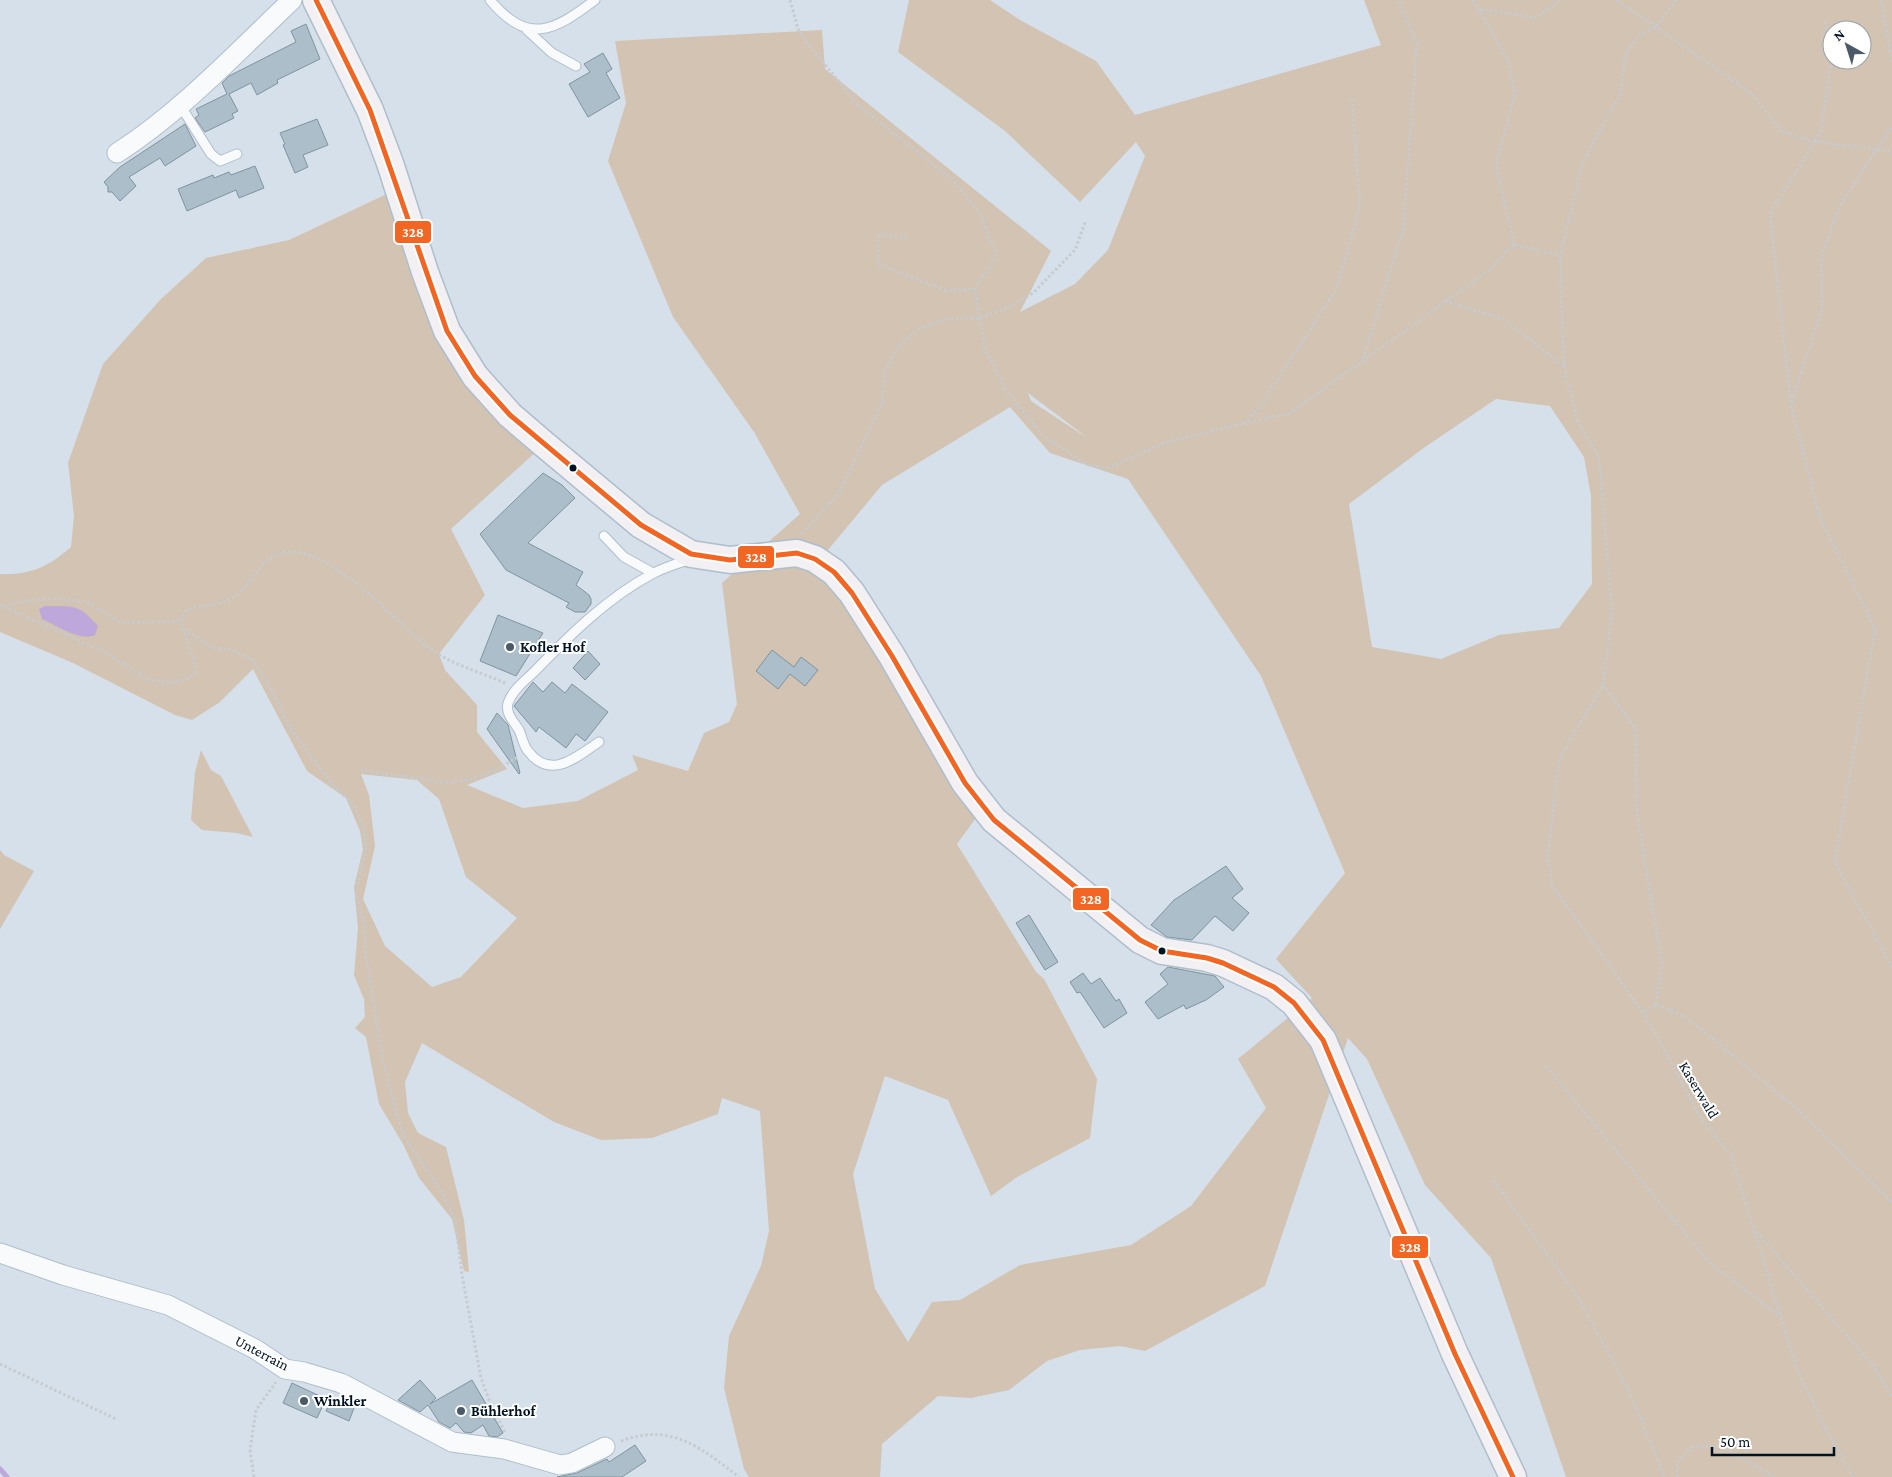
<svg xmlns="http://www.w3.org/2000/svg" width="1892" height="1477" viewBox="0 0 1892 1477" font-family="'Crimson Pro',serif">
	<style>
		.green { fill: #d2c3b2; fill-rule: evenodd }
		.water { fill: #bda7db }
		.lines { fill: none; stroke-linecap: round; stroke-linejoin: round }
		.stream { stroke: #bda7db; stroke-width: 5 }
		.building { fill: #abbec9; stroke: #7f949f }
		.lane-casing { stroke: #aebecb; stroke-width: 11 }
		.street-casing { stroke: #aebecb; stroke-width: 21 }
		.secondary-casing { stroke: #aebecb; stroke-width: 29 }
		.path { stroke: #c7cbce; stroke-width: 3; stroke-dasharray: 2.5 2.5; stroke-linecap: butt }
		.lane { stroke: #f9fafc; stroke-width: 9 }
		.street { stroke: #f9fafc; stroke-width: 19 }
		.secondary { stroke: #f2f0f3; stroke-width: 26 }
		.bus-1-casing { stroke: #fff; stroke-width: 9 }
		.bus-1 { stroke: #f26522; stroke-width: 5 }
		.bus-dot { fill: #011223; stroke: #fff; stroke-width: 2 }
		.poi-dot { fill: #4b5a69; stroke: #fff; stroke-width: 2 }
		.labels { text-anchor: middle; stroke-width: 4; stroke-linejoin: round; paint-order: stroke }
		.poi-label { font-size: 15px; font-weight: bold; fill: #011223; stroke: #fff; text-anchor: start }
		.street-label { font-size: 15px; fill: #011223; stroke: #fff }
		.line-badge { stroke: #fff; stroke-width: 2 }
		.badge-label { font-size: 14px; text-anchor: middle; font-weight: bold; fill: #fff }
	</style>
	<rect width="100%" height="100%" fill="#d5e0eb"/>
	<g class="green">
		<path d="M909,0H990L1020,20L1096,61L1135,115L1381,45L1364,0H1892V1477H1566L1491,1258L1425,1185L1367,1059L1348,1038L1265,1286L1145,1351L1120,1346L1080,1350L1047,1361L1009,1390L971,1398L938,1396L882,1444L880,1477H749L744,1469L724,1388L729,1336L761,1266L769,1231L760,1111L722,1098L718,1114L652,1138L601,1140L554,1122L422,1043L405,1082L408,1113L418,1133L446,1147L464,1220L469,1272L464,1271L452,1219L419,1178L403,1144L379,1104L366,1037L355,1028L365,1017L364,999L354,975L358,928L354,887L363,849L360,831L346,798L307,771L253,669L220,702L192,720L175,715L73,663L0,632V574C31,575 48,567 71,547L74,516L68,463L103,364L161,299L206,258L289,240L389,193L436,311L539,449L451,529L485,595L439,654L445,670L477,705V732L507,769L467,785L523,808L578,801L638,770L632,755L688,771L704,733L729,722L737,704L722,583L800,514L754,432L673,317L608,161L626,103L615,41L822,30L825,69L1051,251L1020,312L1075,284L1108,250L1145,156L1136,142L1080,202L1005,131L898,52ZM1832,30H1862V60H1832ZM1028,393L1089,439L1031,401ZM1496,399L1550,406L1584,457L1591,496L1592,584L1559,628L1499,635L1441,659L1372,647L1349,504L1425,447ZM1010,407L1050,453L1128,479L1261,676L1345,873L1276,959L1312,998L1238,1059L1266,1108L1191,1206L1131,1245L1020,1265L960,1300L932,1302L908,1342L875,1289L853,1174L885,1076L948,1100L991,1196L1017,1177L1090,1138L1097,1079L1044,979L1036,972L957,844L981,811L823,556L882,485ZM361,774L417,780L439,799L466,877L517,918L461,977L432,987L385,946L363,899L375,846L369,795Z"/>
		<path d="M201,750L211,770L221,776L253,837L237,833L202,830L191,820L195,772Z"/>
		<path d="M0,850L4,855L34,871L0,929Z"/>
	</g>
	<path class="water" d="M45,606C76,607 77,603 98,626L95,635C80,642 56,625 42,619L39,609Z"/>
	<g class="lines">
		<path class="stream" d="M0,1469L7,1477"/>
	</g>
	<g class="building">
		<path d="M306,24L320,59L277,80L278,83L257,95L251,83L229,94L238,111L232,114L234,118L205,132L195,118L199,115L196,109L227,94L222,83L229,76L296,42L291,31Z"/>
		<path d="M603,53L612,69L606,73L620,98L588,117L569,84L590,72L584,64Z"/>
		<path d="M317,119L328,145L303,155L308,167L295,173L283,145L285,144L280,133Z"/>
		<path d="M185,124L196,146L165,166L160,158L129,177L136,186L120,201L112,192H108V187L104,182L120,167Z"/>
		<path d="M255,166L264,188L239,198L236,190L187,211L178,189L213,175L214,178L229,172L231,175Z"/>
		<path d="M543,473L562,485L575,498L528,543L583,572L576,585L589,595L591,599V604L585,612H575L566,607L569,603L506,570L480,534Z"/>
		<path d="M498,615L543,633L516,676L480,661Z"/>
		<path d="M772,650L794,667L801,657L818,670L805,686L790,674L778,689L756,671Z"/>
		<path d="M588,651L600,664L585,680L573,668Z"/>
		<path d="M533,682L543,692L552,682L565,693L572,684L608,712L585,741L576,734L566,748L539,727L536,732L514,706Z"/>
		<path d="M497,713L508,725L520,773L519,774L487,729Z"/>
		<path d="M1226,866L1243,889L1232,898L1249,913L1233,931L1215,916L1192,940L1167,937L1151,925L1174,900Z"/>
		<path d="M1029,915L1058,962L1045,970L1016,923Z"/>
		<path d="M1168,967L1215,976L1224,987L1206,1000L1186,1009L1184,1005L1158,1019L1145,1002L1168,984L1160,974Z"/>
		<path d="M1083,973L1091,984L1100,978L1116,1001L1119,999L1127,1013L1104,1028L1080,992L1077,993L1070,982Z"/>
		<path d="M420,1380L436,1398L430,1404L472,1380L503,1433L497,1437L489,1436L483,1425L471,1433L464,1432L456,1423L450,1428L439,1422L428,1405L420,1412L398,1400Z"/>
		<path d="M292,1383L326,1399L317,1418L283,1403Z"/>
		<path d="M332,1398L354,1408L349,1421L326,1411Z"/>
		<path d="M635,1445L646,1461L622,1477H557L577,1473L607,1459L609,1462Z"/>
	</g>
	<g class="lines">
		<defs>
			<g id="lane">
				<path d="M490,0C528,45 553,32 595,0"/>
				<path d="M527,30L552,53L576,66"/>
				<path d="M180,105L211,154L220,161L237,154"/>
				<path d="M604,536L624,557L653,573"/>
				<path d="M599,742C576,757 551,781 528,751C523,745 522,736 519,730C514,722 505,713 508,703C513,689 526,680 535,671C570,635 607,598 652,574C663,568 676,564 688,560L689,557"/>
			</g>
			<g id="street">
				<path d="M117,153C182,111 236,53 292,0"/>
				<path d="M0,1253L63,1275L168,1305L255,1349L285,1369L304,1372L341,1383L452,1442L504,1449L560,1465L572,1463L605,1447"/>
			</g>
			<path id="secondary" d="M316,0L370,110L390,163L425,272L447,331L475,376L510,415L545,445L641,525L691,554L730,560L797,553L815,559L834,572L852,593L892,656L965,783L994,820L1140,940L1162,951L1207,958L1223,963L1274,987L1294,1003L1323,1040L1455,1354L1513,1477"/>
		</defs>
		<use href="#lane" class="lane-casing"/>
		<use href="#street" class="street-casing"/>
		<use href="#secondary" class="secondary-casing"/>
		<g class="path">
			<path d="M790,0L798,29L808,44L859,106L952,179L980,214L997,256L975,289L985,349L1004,387L1042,435L1088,465L1107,468L1169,441L1290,413L1487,272L1514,244"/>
			<path d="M1473,0L1509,62L1515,95L1496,165L1514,244L1560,256"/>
			<path d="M1617,0L1751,93L1782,131L1815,142L1892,151"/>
			<path d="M1676,0L1656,27L1639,35L1626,53L1620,94L1583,162L1560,256L1564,367L1577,420L1599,457L1612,612L1603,685L1559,759L1548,855L1552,885L1646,1017L1702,1120L1731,1155L1797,1370L1826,1429L1853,1477"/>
			<path d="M1881,0L1892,62"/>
			<path d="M1480,9L1536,18L1560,0"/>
			<path d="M1825,22L1832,46"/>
			<path d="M1832,56L1821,131L1770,214L1791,405L1820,518L1875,628L1835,862L1892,967"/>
			<path d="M907,238L878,234V264L947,291L975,289"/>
			<path d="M1445,301L1504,319L1563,366"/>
			<path d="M1363,359L1403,230L1417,44L1398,0"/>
			<path d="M1792,402L1822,308L1821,258L1840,205L1892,126"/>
			<path d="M1244,424L1261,405L1336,290L1360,208L1352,97"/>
			<path d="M802,533L840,492L882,402L885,371L896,349L916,331L938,321L958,318H978L1008,308L1033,293L1075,250L1086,220"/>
			<path d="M0,605L105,652L147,679L169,683L188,679L195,673V665L181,621L185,611C200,604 217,607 232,598C252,586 258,559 282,553C331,541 400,630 438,654C459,667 484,673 507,684"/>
			<path d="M4,607L25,601L57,598L86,602L123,623L181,621"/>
			<path d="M184,629L213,648L233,650L252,660L267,681L290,728L333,785L353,804L364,827L366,848L356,892L365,928V949L382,1057L398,1119L405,1138L443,1194L455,1219L462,1275L481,1378L492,1408L505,1432"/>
			<path d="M1603,685L1636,729L1637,813L1662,965L1656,1004"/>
			<path d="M361,770L449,783L471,779L498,769L518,757"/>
			<path d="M1646,1017V1010L1656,1004L1685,1017L1697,1026L1797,1109L1892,1202"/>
			<path d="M1546,1066L1709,1262L1779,1316"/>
			<path d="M1493,1180L1576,1294L1626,1385L1665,1477"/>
			<path d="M1757,1232L1874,1367L1892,1396"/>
			<path d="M0,1364L116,1419"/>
			<path d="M621,1441C671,1422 701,1448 739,1477"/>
			<path d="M254,1477L250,1450L256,1410L276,1382"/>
			<path d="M1677,1477V1463L1693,1446L1724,1447L1774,1477"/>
		</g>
		<use href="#lane" class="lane"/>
		<use href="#street" class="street"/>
		<use href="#secondary" class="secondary"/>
		<defs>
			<path id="bus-1" d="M316,0L370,110L447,331L475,376L510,415L641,525L691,554L730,560L797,553L815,559L834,572L852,593L892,656L965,783L994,820L1140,940L1162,951L1207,958L1223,963L1274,987L1294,1003L1323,1040L1455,1354L1513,1477"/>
		</defs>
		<use href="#bus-1" class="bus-1-casing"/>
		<use href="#bus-1" class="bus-1"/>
	</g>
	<g class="bus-dot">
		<circle cx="573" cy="468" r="4.5"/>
		<circle cx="1162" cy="951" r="4.5"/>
	</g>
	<g class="poi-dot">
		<circle cx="510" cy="647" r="5"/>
		<circle cx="304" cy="1401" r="5"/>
		<circle cx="461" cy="1411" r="5"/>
	</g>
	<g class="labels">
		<g class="poi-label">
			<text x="520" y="652">Kofler Hof</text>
			<text x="314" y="1406">Winkler</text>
			<text x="471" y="1416">Bühlerhof</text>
		</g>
		<g class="street-label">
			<text transform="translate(1699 1090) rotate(59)" y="5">Kaserwald</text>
			<text transform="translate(262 1353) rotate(28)" y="5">Unterrain</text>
		</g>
	</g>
	<g class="line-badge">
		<rect x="394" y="220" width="38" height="24" rx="5" fill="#f26522"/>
		<rect x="737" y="545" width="38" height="24" rx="5" fill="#f26522"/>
		<rect x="1072" y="887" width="38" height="24" rx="5" fill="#f26522"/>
		<rect x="1391" y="1235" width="38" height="24" rx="5" fill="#f26522"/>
	</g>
	<g class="badge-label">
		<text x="413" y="237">328</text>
		<text x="756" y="562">328</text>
		<text x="1091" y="904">328</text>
		<text x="1410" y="1252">328</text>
	</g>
	<g transform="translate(1847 45) rotate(321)"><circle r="24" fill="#ffffff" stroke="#99a0a7"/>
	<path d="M0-4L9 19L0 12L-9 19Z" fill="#4b5a69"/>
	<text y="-8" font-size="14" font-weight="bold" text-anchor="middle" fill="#011223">N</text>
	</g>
	<path d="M1712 1447v8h122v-8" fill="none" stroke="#011223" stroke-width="2.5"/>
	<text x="1720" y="1447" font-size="15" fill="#011223" stroke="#ffffff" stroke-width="4" paint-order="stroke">50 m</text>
</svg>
